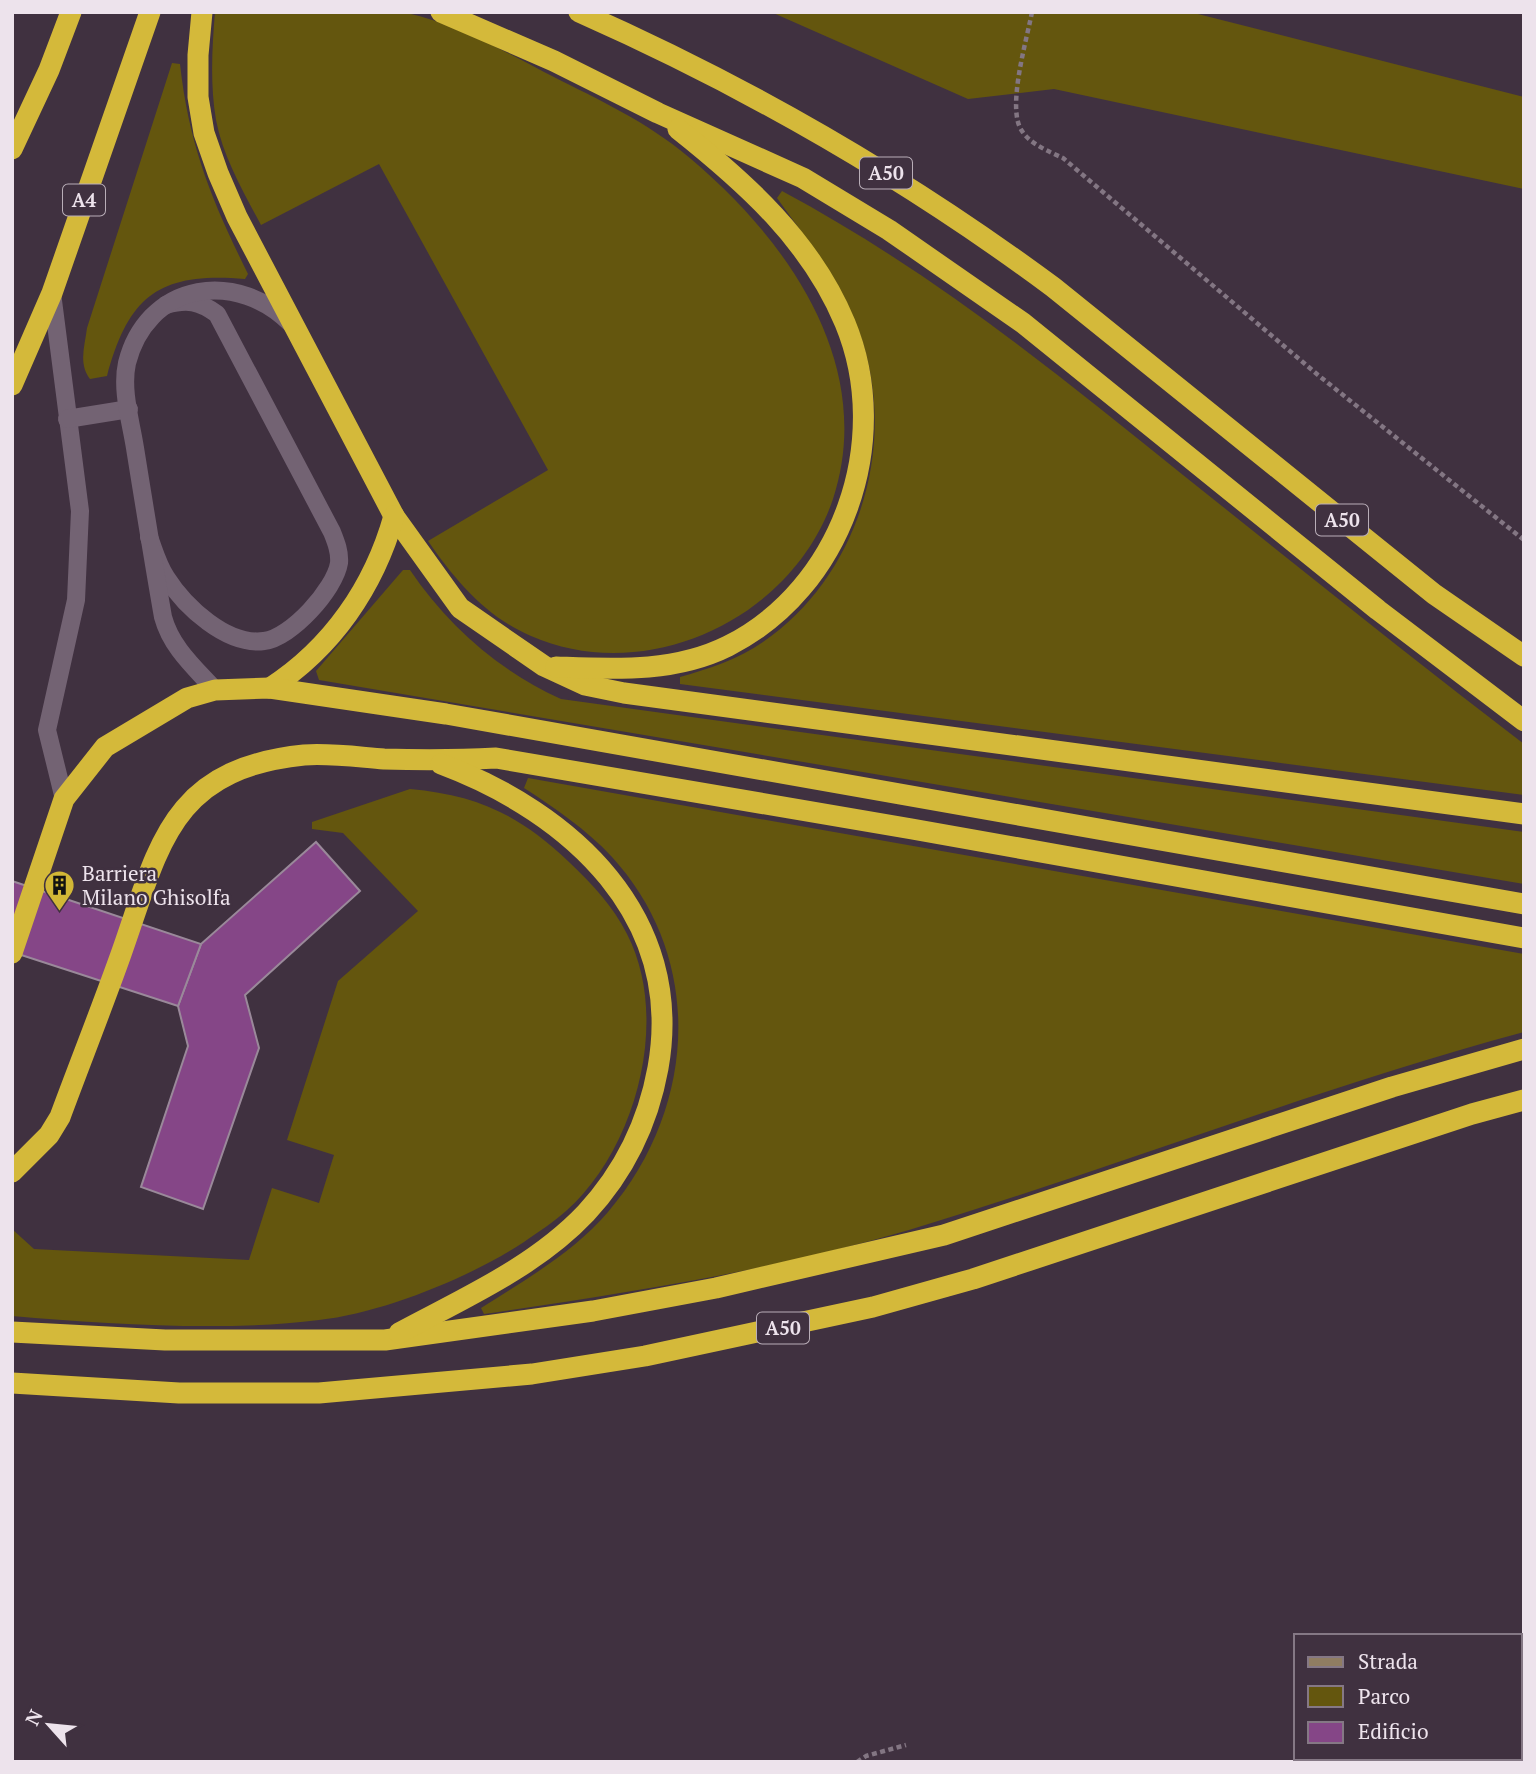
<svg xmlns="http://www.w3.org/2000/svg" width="1536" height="1774" viewBox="0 0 1536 1774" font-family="'PT Serif',serif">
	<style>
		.green { fill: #64560e }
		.building { fill: #854687; stroke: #9a899a; stroke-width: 2 }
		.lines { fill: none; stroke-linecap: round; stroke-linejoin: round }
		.path { stroke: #837683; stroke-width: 4.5; stroke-dasharray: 5 3.5; stroke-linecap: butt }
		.lane { stroke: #736373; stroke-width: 18 }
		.secondary { stroke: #907d62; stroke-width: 18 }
		.highway { stroke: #d4b93a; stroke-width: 21 }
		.labels { text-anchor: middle; stroke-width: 5; stroke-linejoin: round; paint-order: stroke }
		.shield { fill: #403140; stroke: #b9aeb8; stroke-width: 2 }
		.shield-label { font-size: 19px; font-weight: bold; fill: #ede3ec }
		.poi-label { font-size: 21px; fill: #ede3ec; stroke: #403140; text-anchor: start }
	</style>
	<rect width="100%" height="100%" fill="#403140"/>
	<g class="green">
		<path d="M215,12C260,12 305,12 350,12C368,12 389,9 407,13C454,23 502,50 544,72C589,95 640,118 680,150C782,232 878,361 833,499C793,618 647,687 531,636C486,617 455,580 428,541L548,470L379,164L261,225C244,193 223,157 216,120C210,84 212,48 215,12Z"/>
		<path d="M771,12H1190L1524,97V189L1054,89L968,99Z"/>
		<path d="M172,63L180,64C189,146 212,201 248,274L245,279C161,272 129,294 107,376L90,379C78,364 85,345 87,328Z"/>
		<path d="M782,191C931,271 1053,370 1183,475C1296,565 1409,656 1524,744V795L680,684V677C708,669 739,659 763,642C859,576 899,444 860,334C841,283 808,241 777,198Z"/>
		<path d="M403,570H410C448,626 499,671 561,699L1524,832V884L319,680L316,671Z"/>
		<path d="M528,778L1524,954V1032C1316,1088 1115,1168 909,1230C771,1271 626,1293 484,1314L481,1308C525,1280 574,1252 608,1212C696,1109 706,960 612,857C587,830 555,808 524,788Z"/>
		<path d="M410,789C477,795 520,815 569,862C592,884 613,906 627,934C671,1019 636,1149 566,1211C554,1222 538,1232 524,1242C471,1277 383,1313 319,1320C226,1332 107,1324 12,1316V1229L34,1249L249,1260L272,1188L319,1203L334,1155L287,1140L338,981L418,911L343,833L312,829V822Z"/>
	</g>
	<g class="building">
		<path d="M316,842L360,891L245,995L259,1048L203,1209L141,1187L188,1046L178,1006L201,944Z"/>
		<path d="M12,881L201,944L178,1006L12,952Z"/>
	</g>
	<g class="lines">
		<g class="path">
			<path d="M1032,12C1027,39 1006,109 1022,131C1030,144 1050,152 1063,158L1318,375L1524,540"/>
			<path d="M857,1762L866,1756L906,1745"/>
		</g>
		<g class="lane">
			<path d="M52,293L80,511L76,600L47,730L64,799"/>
			<path d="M67,419L129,409"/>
			<path d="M149,537C154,550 158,565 166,577C185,607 227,646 264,641C291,638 335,589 339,563C340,552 336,542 332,532L217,314C199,301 187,299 166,305"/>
			<path d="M215,690C194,667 171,647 163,617C153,560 144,504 135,448C131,422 121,390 127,363C136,327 161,299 198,292C232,286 266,299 290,323"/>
		</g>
		<g class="secondary">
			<path d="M1520,1754L1524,1753"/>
			<path d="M1497,1762L1508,1758"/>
		</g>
		<g class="highway">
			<path d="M202,12L198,55V97L204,133L218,173L237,217L394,516L460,608L544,666L585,685L624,693L1524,814"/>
			<path d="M441,12L554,61L658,113L803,178L889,230L1023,323L1378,610L1524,721"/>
			<path d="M579,12C746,86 906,178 1053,287L1434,594L1524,656"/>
			<path d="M12,149L49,70L71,12"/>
			<path d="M12,385L52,293L150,12"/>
			<path d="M556,667C614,669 674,673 728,646C842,589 894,441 845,323C811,241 746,183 678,129"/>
			<path d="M270,688C332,648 374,587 394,516"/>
			<path d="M12,953L64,799L105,747L187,698L215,690L270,688L446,714L1524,904"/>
			<path d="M12,1172L49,1135L60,1117C80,1063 101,1010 120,957C159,848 168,769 304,755C330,753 358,757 384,759C421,760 458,760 496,758L912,829L1524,938"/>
			<path d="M12,1332L165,1340H385L593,1311L716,1288L944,1235L1392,1087L1524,1049"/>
			<path d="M399,1333C464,1298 535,1267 586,1213C624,1172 648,1123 658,1068C685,917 572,813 441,764"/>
			<path d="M12,1383L179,1393H319L532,1374L645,1356L873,1307L973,1279L1472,1114L1524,1100"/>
		</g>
	</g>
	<defs>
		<symbol id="building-pin" viewBox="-11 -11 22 30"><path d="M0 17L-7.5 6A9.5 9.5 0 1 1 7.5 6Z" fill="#d2b736" stroke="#403140"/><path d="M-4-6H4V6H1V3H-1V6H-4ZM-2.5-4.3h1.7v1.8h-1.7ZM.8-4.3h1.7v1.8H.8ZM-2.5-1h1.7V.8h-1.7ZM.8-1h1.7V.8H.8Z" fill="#111"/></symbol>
	</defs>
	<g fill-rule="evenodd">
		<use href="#building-pin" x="42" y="868" width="35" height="47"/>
	</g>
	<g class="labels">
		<g class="shield">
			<rect x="860" y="157.5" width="52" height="31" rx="5"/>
			<rect x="63" y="184.5" width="42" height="31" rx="5"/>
			<rect x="1316" y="504.5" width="52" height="31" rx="5"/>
			<rect x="757" y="1312.5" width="52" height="31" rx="5"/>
		</g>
		<g class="shield-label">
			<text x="886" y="180">A50</text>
			<text x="84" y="207">A4</text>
			<text x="1342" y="527">A50</text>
			<text x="783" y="1335">A50</text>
		</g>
		<g class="poi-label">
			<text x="82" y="881">Barriera<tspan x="82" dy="24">Milano Ghisolfa</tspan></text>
		</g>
	</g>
	<rect width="1536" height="1774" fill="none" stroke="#ede3ec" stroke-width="28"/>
	<rect x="1294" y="1634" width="228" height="126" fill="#403140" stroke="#857885" stroke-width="2"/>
	<rect x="1308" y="1657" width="35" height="10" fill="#907d62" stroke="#857885" stroke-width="2"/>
	<text x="1358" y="1669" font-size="21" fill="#ede3ec">Strada</text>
	<rect x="1308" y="1686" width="35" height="21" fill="#64560e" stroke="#857885" stroke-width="2"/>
	<text x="1358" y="1704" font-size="21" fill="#ede3ec">Parco</text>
	<rect x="1308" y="1722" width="35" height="21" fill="#854687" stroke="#857885" stroke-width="2"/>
	<text x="1358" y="1739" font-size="21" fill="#ede3ec">Edificio</text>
	<g transform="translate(49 1725) rotate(297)" stroke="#403140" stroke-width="5" paint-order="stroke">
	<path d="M0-5L12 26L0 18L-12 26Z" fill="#ede3ec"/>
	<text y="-10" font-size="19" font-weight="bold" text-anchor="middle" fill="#ede3ec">N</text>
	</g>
</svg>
